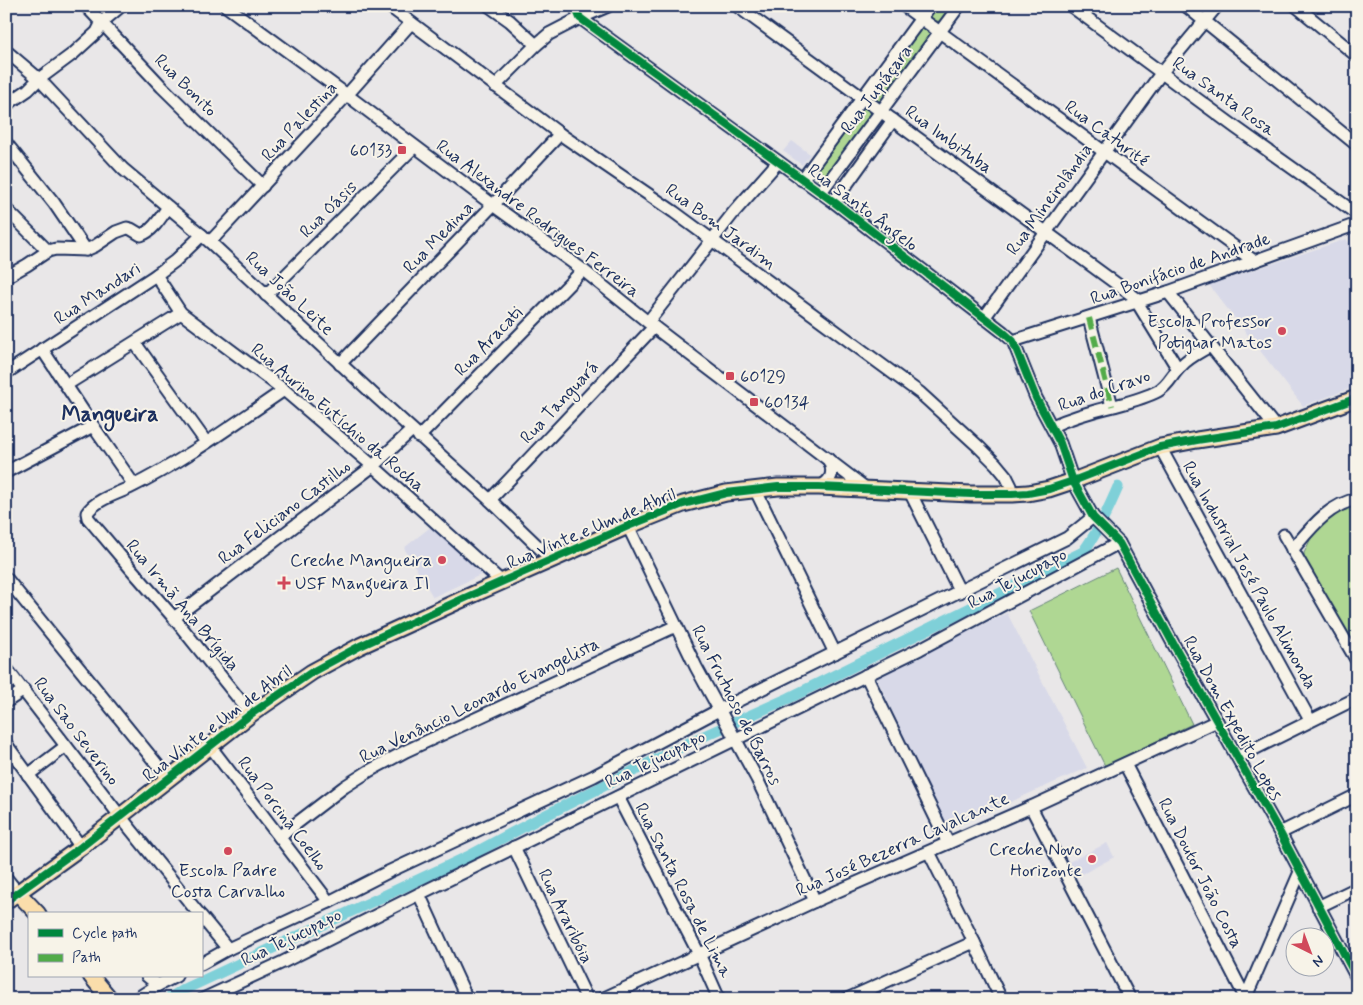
<svg xmlns="http://www.w3.org/2000/svg" width="1363" height="1005" viewBox="0 0 1363 1005" font-family="Mynerve,sans-serif">
	<style>
		.built { fill: #d8d9e8 }
		.green { fill: #afd793; stroke: #658378 }
		.lines { fill: none; stroke-linecap: round; stroke-linejoin: round }
		.canal { stroke: #7fd0d8; stroke-width: 11 }
		.minor-casing { stroke: #1b2f5e; stroke-width: 15 }
		.major-casing { stroke: #1b2f5e; stroke-width: 19 }
		.minor { stroke: #f7f3e8; stroke-width: 11 }
		.major { stroke: #faddab; stroke-width: 15 }
		.quiet { stroke: #52ab49; stroke-width: 6; stroke-dasharray: 12 6; stroke-linecap: butt }
		.cycleway-casing { stroke: #f7f3e8; stroke-width: 11 }
		.cycleway { stroke: #00873e; stroke-width: 8 }
		.poi-dot { fill: #d1495b; stroke: #f7f3e8; stroke-width: 2 }
		.labels { text-anchor: middle; stroke-width: 4; stroke-linejoin: round; paint-order: stroke }
		.street-label { font-size: 18px; fill: #1b2f5e; stroke: #f7f3e8 }
		.poi-label { font-size: 18px; fill: #1b2f5e; stroke: #f7f3e8; text-anchor: end }
		.district-label { font-size: 22px; font-weight: bold; fill: #1b2f5e; stroke: #f7f3e8 }
	</style>
	<rect width="100%" height="100%" fill="#e9e7e8"/>
	<filter id="ink" filterUnits="userSpaceOnUse"><feTurbulence type="fractalNoise" baseFrequency=".02" numOctaves="2"/><feDisplacementMap in="SourceGraphic" scale="10" xChannelSelector="R" yChannelSelector="G"/><feConvolveMatrix kernelMatrix="1 2 1 2 8 2 1 2 1" color-interpolation-filters="sRGB"/></filter>
	<g filter="url(#ink)">
		<g class="built">
			<path d="M792,141L810,154L802,165L783,151Z"/>
			<path d="M1346,239L1357,252V386L1303,406L1209,285Z"/>
			<path d="M433,525L487,572L433,597L404,548Z"/>
			<path d="M1007,613L1087,768L947,830L876,676Z"/>
			<path d="M1107,843L1114,857L1077,877L1069,862Z"/>
		</g>
		<g class="green">
			<path d="M936,6H954L942,21C937,22 929,20 931,12C932,10 934,8 936,6Z"/>
			<path d="M922,26L930,30L931,35L882,101H876L873,98L872,92L919,28Z"/>
			<path d="M865,107C869,107 871,110 873,114L823,181L818,180L814,174L816,170L862,108Z"/>
			<path d="M1357,502V653L1304,556V553L1312,536L1326,518Z"/>
			<path d="M1116,568L1192,724L1105,766L1029,611Z"/>
		</g>
		<g class="lines">
			<path class="canal" d="M168,999L183,990L467,857L540,818L695,740L789,698L1083,552C1098,532 1108,510 1118,487"/>
			<defs>
				<g id="minor">
					<path d="M86,6L162,87L263,186"/>
					<path d="M226,6L347,95L493,205L583,270L654,327L868,490"/>
					<path d="M389,6L560,134L674,212L920,393L979,447L996,464L1006,476L1011,486L1012,494"/>
					<path d="M489,6L510,21L536,45"/>
					<path d="M575,6L580,18L834,202L1003,332L1013,341L1036,398L1060,443L1073,481L1093,517L1119,543L1175,647L1280,833L1357,978"/>
					<path d="M737,6L1140,301"/>
					<path d="M904,6L1254,261"/>
					<path d="M1071,6L1235,127L1357,214"/>
					<path d="M1186,6L1357,145"/>
					<path d="M1296,6L1357,56"/>
					<path d="M6,51L39,79L123,169L210,242L373,394L490,500L552,560"/>
					<path d="M495,86L536,45L549,34L580,18L608,6"/>
					<path d="M6,105L28,90L39,79L74,53L97,32L102,22L121,6"/>
					<path d="M6,143L54,203L86,250"/>
					<path d="M802,180L930,6"/>
					<path d="M821,192L959,6"/>
					<path d="M834,202L893,120"/>
					<path d="M6,209L48,251"/>
					<path d="M210,242L347,95L411,23"/>
					<path d="M156,275L181,313L284,390L373,466L502,582"/>
					<path d="M6,277L27,265L48,251L56,249L86,250L95,246L116,232L127,228L131,229L141,235C153,231 161,217 168,207"/>
					<path d="M1168,292L1276,428"/>
					<path d="M266,295L414,147"/>
					<path d="M1137,302L1178,369"/>
					<path d="M984,318L1162,72L1217,6"/>
					<path d="M1089,318L1112,406"/>
					<path d="M648,322L734,212L778,162"/>
					<path d="M1013,341L1168,292L1357,224"/>
					<path d="M135,343L206,442"/>
					<path d="M42,349L93,426L134,485"/>
					<path d="M340,364L493,205L560,134"/>
					<path d="M6,373L156,275L175,261L202,235"/>
					<path d="M66,385L181,313"/>
					<path d="M1052,426C1072,417 1093,411 1114,406C1129,402 1145,398 1158,391C1169,385 1172,374 1181,366C1189,357 1200,352 1210,346"/>
					<path d="M419,437L583,270"/>
					<path d="M1160,447L1310,720"/>
					<path d="M6,472L93,426"/>
					<path d="M819,487C832,481 835,472 828,459"/>
					<path d="M755,489L835,653"/>
					<path d="M910,492L960,592"/>
					<path d="M490,500L654,327"/>
					<path d="M628,526L696,667L757,779L815,901"/>
					<path d="M1284,535L1357,661"/>
					<path d="M1292,550C1311,528 1328,505 1357,499"/>
					<path d="M6,578L168,778"/>
					<path d="M174,618L373,466L412,430"/>
					<path d="M6,668L120,816L199,914"/>
					<path d="M866,675L948,843"/>
					<path d="M6,702L24,690"/>
					<path d="M251,714L174,618L132,570L88,518L87,513C95,500 116,494 129,488C184,461 234,424 284,390"/>
					<path d="M6,744L81,847"/>
					<path d="M210,746L329,902"/>
					<path d="M1238,757L1357,698"/>
					<path d="M1125,764L1246,999"/>
					<path d="M28,775L66,746"/>
					<path d="M618,797L699,954L719,999"/>
					<path d="M1031,807L1130,999"/>
					<path d="M1280,833L1357,795"/>
					<path d="M280,836L344,787L369,771L406,751L676,626"/>
					<path d="M514,847L587,999"/>
					<path d="M929,852L974,942L1001,999"/>
					<path d="M6,878L18,893"/>
					<path d="M419,894L467,999"/>
					<path d="M1318,907L1357,888"/>
					<path d="M201,916L228,949"/>
					<path d="M201,964L228,949L329,902L388,872L594,776L719,710L1067,538L1093,517"/>
					<path d="M147,976L158,985"/>
					<path d="M136,999L158,985L176,976"/>
					<path d="M203,999L283,962L419,894L920,649L1119,543"/>
					<path d="M602,999L815,901L1031,807L1217,721"/>
					<path d="M847,999L974,942"/>
					<path d="M1245,999L1300,872"/>
				</g>
				<g id="major">
					<path d="M18,893L38,914"/>
					<path d="M6,901L81,847L251,714L312,672L360,646L465,598L628,526L683,504L726,493L778,487H819L971,494H1012L1028,493L1049,489L1073,481L1160,447L1197,440L1276,428L1357,398"/>
					<path d="M91,976L110,999"/>
				</g>
			</defs>
			<use href="#minor" class="minor-casing"/>
			<use href="#major" class="major-casing"/>
			<use href="#minor" class="minor"/>
			<use href="#major" class="major"/>
			<path class="quiet" d="M1089,318L1112,406"/>
			<defs>
				<g id="cycleway">
					<path d="M575,6L580,18L834,202L1003,332L1013,341L1036,398L1060,443L1073,481L1093,517L1119,543L1175,647L1280,833L1357,978"/>
					<path d="M6,901L81,847L251,714L312,672L360,646L465,598L628,526L683,504L726,493L778,487H819L971,494H1012L1028,493L1049,489L1073,481L1160,447L1197,440L1276,428L1357,398"/>
				</g>
			</defs>
			<use href="#cycleway" class="cycleway-casing"/>
			<use href="#cycleway" class="cycleway"/>
		</g>
	</g>
	<g class="poi-dot">
		<rect x="397" y="145" width="10" height="10" rx="2.5"/>
		<circle cx="1282" cy="331" r="5"/>
		<rect x="725" y="371" width="10" height="10" rx="2.5"/>
		<rect x="749" y="397" width="10" height="10" rx="2.5"/>
		<circle cx="442" cy="560" r="5"/>
		<path d="M281.5 575.5h5v5h5v5h-5v5h-5v-5h-5v-5h5z"/>
		<circle cx="228" cy="851" r="5"/>
		<circle cx="1092" cy="859" r="5"/>
	</g>
	<g class="labels">
		<g class="street-label">
			<text transform="translate(186 85) rotate(45)" y="6">Rua Bonito</text>
			<text transform="translate(876 89) rotate(-53)" y="6">Rua Jupiáçara</text>
			<text transform="translate(1224 96) rotate(36)" y="6">Rua Santa Rosa</text>
			<text transform="translate(299 121) rotate(-47)" y="6">Rua Palestina</text>
			<text transform="translate(1107 133) rotate(36)" y="6">Rua Caturité</text>
			<text transform="translate(949 139) rotate(36)" y="6">Rua Imbituba</text>
			<text transform="translate(1049 199) rotate(-54)" y="6">Rua Mineirolândia</text>
			<text transform="translate(863 207) rotate(37)" y="6">Rua Santo Ângelo</text>
			<text transform="translate(328 209) rotate(-45)" y="6">Rua Oásis</text>
			<text transform="translate(538 218) rotate(37)" y="6">Rua Alexandre Rodrigues Ferreira</text>
			<text transform="translate(721 226) rotate(36)" y="6">Rua Bom Jardim</text>
			<text transform="translate(438 237) rotate(-46)" y="6">Rua Medina</text>
			<text transform="translate(1180 268) rotate(-19)" y="6">Rua Bonifácio de Andrade</text>
			<text transform="translate(97 293) rotate(-33)" y="6">Rua Mandari</text>
			<text transform="translate(290 293) rotate(43)" y="6">Rua João Leite</text>
			<text transform="translate(488 341) rotate(-46)" y="6">Rua Aracati</text>
			<text transform="translate(1104 390) rotate(-19)" y="6">Rua do Cravo</text>
			<text transform="translate(559 402) rotate(-47)" y="6">Rua Tanguará</text>
			<text transform="translate(338 417) rotate(40)" y="6">Rua Aurino Eutíchio da Rocha</text>
			<text transform="translate(284 512) rotate(-37)" y="6">Rua Feliciano Castilho</text>
			<text transform="translate(591 528) rotate(-23)" y="6">Rua Vinte e Um de Abril</text>
			<text transform="translate(1250 575) rotate(61)" y="6">Rua Industrial José Paulo Alimonda</text>
			<text transform="translate(1017 578) rotate(-28)" y="6">Rua Tejucupapo</text>
			<text transform="translate(183 605) rotate(50)" y="6">Rua Irmã Ana Brígida</text>
			<text transform="translate(479 700) rotate(-26)" y="6">Rua Venâncio Leonardo Evangelista</text>
			<text transform="translate(737 705) rotate(63)" y="6">Rua Frutuoso de Barros</text>
			<text transform="translate(1233 718) rotate(61)" y="6">Rua Dom Expedito Lopes</text>
			<text transform="translate(217 723) rotate(-37)" y="6">Rua Vinte e Um de Abril</text>
			<text transform="translate(77 731) rotate(53)" y="6">Rua Sao Severino</text>
			<text transform="translate(655 759) rotate(-26)" y="6">Rua Tejucupapo</text>
			<text transform="translate(283 813) rotate(53)" y="6">Rua Porcina Coelho</text>
			<text transform="translate(902 844) rotate(-24)" y="6">Rua José Bezerra Cavalcante</text>
			<text transform="translate(1201 873) rotate(63)" y="6">Rua Doutor João Costa</text>
			<text transform="translate(684 890) rotate(63)" y="6">Rua Santa Rosa de Lima</text>
			<text transform="translate(566 916) rotate(64)" y="6">Rua Araribóia</text>
			<text transform="translate(291 937) rotate(-26)" y="6">Rua Tejucupapo</text>
		</g>
		<g class="poi-label">
			<text x="392" y="156">60133</text>
			<text x="1272" y="327">Escola Professor<tspan x="1272" dy="21">Potiguar Matos</tspan></text>
			<text x="740" y="382" text-anchor="start">60129</text>
			<text x="764" y="408" text-anchor="start">60134</text>
			<text x="432" y="566">Creche Mangueira</text>
			<text x="295" y="589" text-anchor="start">USF Mangueira II</text>
			<text x="1082" y="855">Creche Novo<tspan x="1082" dy="21">Horizonte</tspan></text>
			<text x="228" y="876" text-anchor="middle">Escola Padre<tspan x="228" dy="21">Costa Carvalho</tspan></text>
		</g>
		<g class="district-label">
			<text x="110" y="421">Mangueira</text>
		</g>
	</g>
	<rect width="1363" height="1005" fill="none" stroke="#f7f3e8" stroke-width="25"/>
	<rect x="12" y="12" width="1338" height="980" fill="none" stroke="#1b2f5e" stroke-width="2" filter="url(#ink)"/>
	<rect x="28" y="912" width="175" height="65" fill="#f7f3e8" stroke="#9fa5b1"/>
	<rect x="38" y="929" width="25" height="8" fill="#00873e" stroke="#9fa5b1"/>
	<text x="72" y="938" font-size="15" fill="#1b2f5e">Cycle path</text>
	<rect x="38" y="954" width="25" height="8" fill="#52ab49" stroke="#9fa5b1"/>
	<text x="72" y="962" font-size="15" fill="#1b2f5e">Path</text>
	<g transform="translate(1310 952) rotate(138)"><circle r="24" fill="#f7f3e8" stroke="#9fa5b1"/>
	<path d="M0-4L9 19L0 12L-9 19Z" fill="#d1495b"/>
	<text y="-8" font-size="14" font-weight="bold" text-anchor="middle" fill="#1b2f5e">N</text>
	</g>
</svg>
